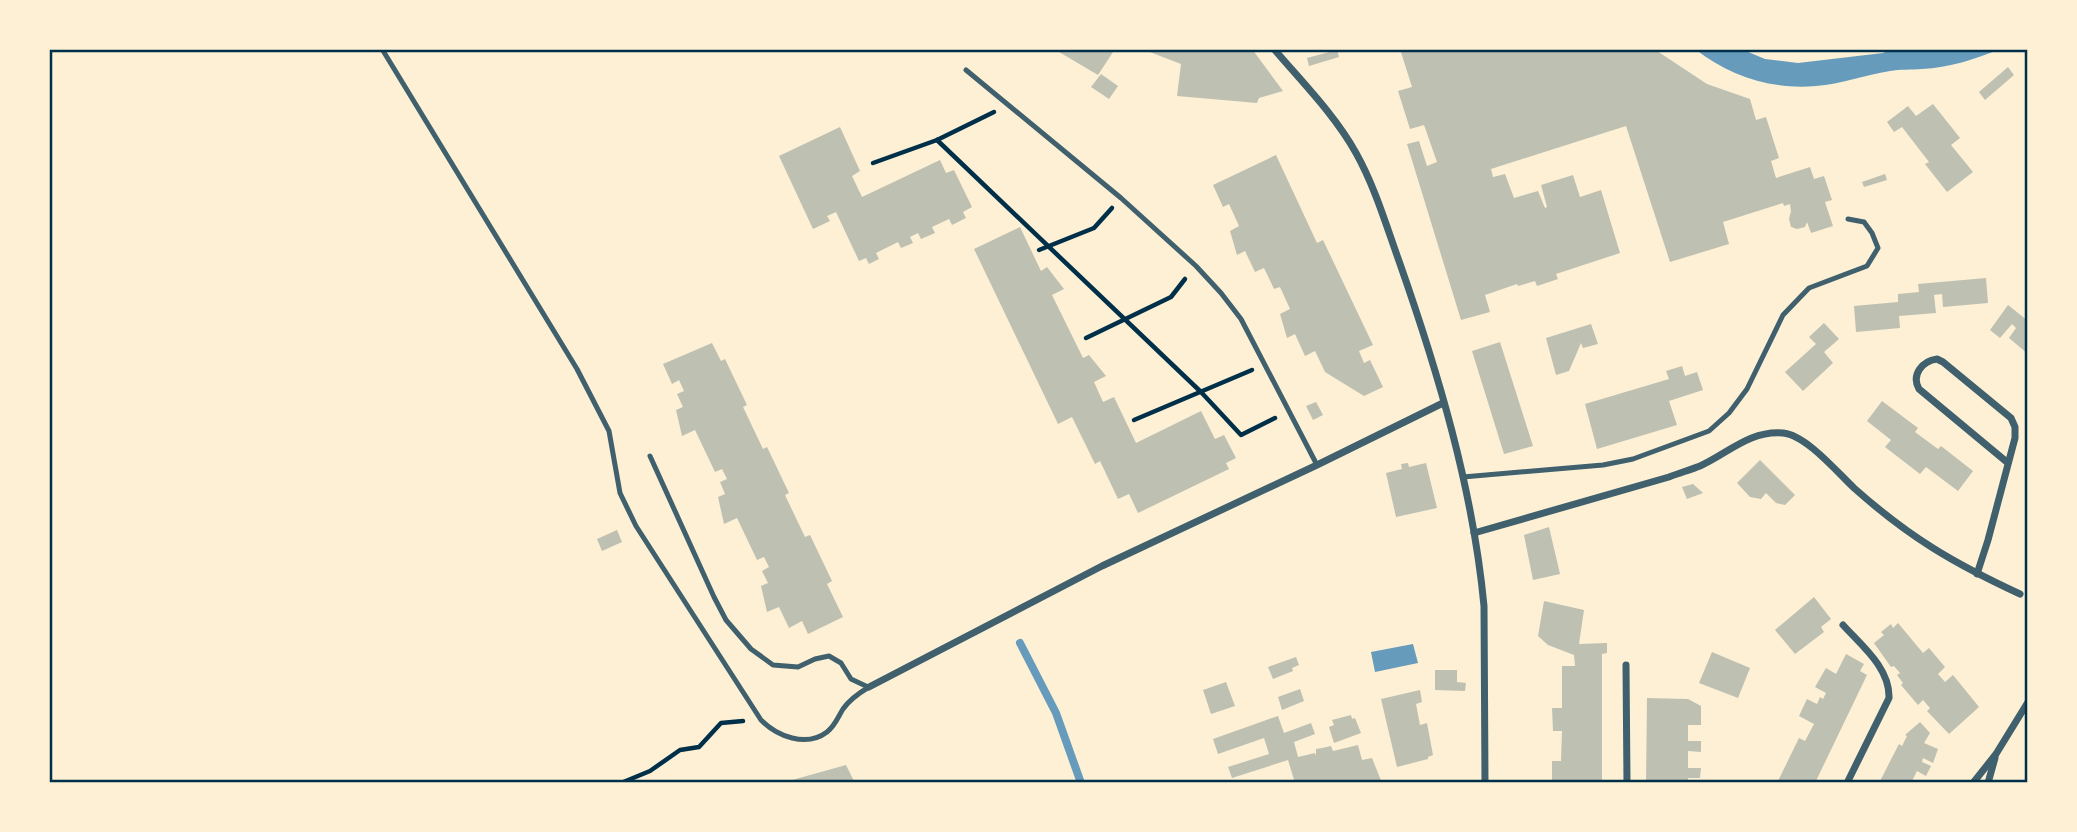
<svg xmlns="http://www.w3.org/2000/svg" width="2077" height="832" viewBox="0 0 2077 832" font-family="Inter,sans-serif">
	<style>
		.water { fill: #669bbc }
		.lines { fill: none; stroke-linecap: round; stroke-linejoin: round }
		.stream { stroke: #669bbc; stroke-width: 8 }
		.building { fill: #bec0b2 }
		.path { stroke: #003049; stroke-width: 4.5 }
		.service { stroke: #3f606c; stroke-width: 5 }
		.minor { stroke: #3f606c; stroke-width: 7 }
		.neatline { fill: none; stroke: #003049; stroke-width: 2.5 }
	</style>
	<rect width="100%" height="100%" fill="#fdf0d5"/>
	<g class="water">
		<path d="M1695,49H1741L1765,59L1798,63L1883,53L1892,49H2000C1975,59 1949,68 1922,69C1911,70 1900,69 1890,71C1865,75 1841,84 1816,86C1772,90 1729,76 1695,49Z"/>
		<path d="M1413,644L1418,663L1375,672L1371,652Z"/>
	</g>
	<g class="lines">
		<path class="stream" d="M1020,643L1056,713L1081,783"/>
	</g>
	<g class="building">
		<path d="M1054,49H1115L1098,75Z"/>
		<path d="M1142,49H1252L1283,91L1259,98L1257,103L1177,96L1181,64Z"/>
		<path d="M1400,49H1654L1707,84L1750,99L1756,120L1766,117L1779,158L1771,161L1776,178L1810,167L1814,179L1824,176L1832,200L1825,202L1833,226L1811,233L1807,222L1805,227L1797,229L1791,227L1789,219L1791,211L1790,204L1784,206L1783,203L1723,222L1729,244L1670,262L1626,126L1491,169L1493,177L1505,174L1514,198L1538,191L1545,208L1547,207L1541,185L1573,175L1580,197L1601,190L1620,253L1556,274L1558,279L1537,286L1535,281L1518,286L1517,284L1485,295L1490,312L1461,320L1407,144L1419,141L1427,166L1437,162L1424,125L1410,129L1398,91L1412,87Z"/>
		<path d="M1337,50L1339,57L1309,66L1307,58Z"/>
		<path d="M2008,67L2014,75L1985,100L1979,92Z"/>
		<path d="M1101,74L1118,86L1109,99L1091,87Z"/>
		<path d="M1933,104L1960,138L1951,145L1973,172L1947,192L1925,164L1929,162L1902,127L1894,132L1887,122L1908,106L1916,116Z"/>
		<path d="M840,127L860,171L852,176L862,197L940,160L946,173L954,170L972,207L963,212L966,218L952,225L949,219L932,227L935,233L921,239L918,233L910,237L913,243L901,248L898,242L876,253L879,259L869,264L866,258L859,261L836,212L827,216L830,221L813,229L779,156Z"/>
		<path d="M1276,155L1317,243L1323,240L1373,345L1359,351L1364,363L1370,360L1383,387L1364,396L1325,372L1315,351L1305,356L1295,334L1287,338L1280,314L1290,309L1280,287L1274,289L1264,268L1255,272L1245,251L1237,255L1230,231L1239,226L1229,204L1223,207L1213,185Z"/>
		<path d="M1885,174L1887,180L1864,187L1862,182Z"/>
		<path d="M1020,227L1041,271L1047,267L1064,289L1052,295L1083,358L1089,355L1106,376L1094,382L1103,402L1114,397L1136,443L1201,411L1215,439L1224,435L1236,458L1226,463L1229,469L1138,513L1129,494L1118,499L1100,461L1095,464L1072,417L1058,424L974,249Z"/>
		<path d="M1986,278L1988,303L1943,307L1942,294L1934,295L1936,313L1899,316L1900,328L1856,332L1854,306L1898,302V294L1919,292L1918,284Z"/>
		<path d="M2008,305L2028,321V354L2009,338L2016,328L2012,324L2000,338L1990,330Z"/>
		<path d="M1824,323L1839,339L1824,352L1833,363L1803,391L1785,372L1816,344L1809,337Z"/>
		<path d="M1591,324L1598,344L1583,348L1581,343L1569,371L1556,375L1546,338Z"/>
		<path d="M1500,342L1533,446L1504,454L1472,351Z"/>
		<path d="M712,343L721,361L725,359L747,405L743,407L763,449L767,447L789,493L785,495L805,537L810,535L832,581L827,584L843,617L808,634L802,621L789,628L779,607L767,612L761,586L768,583L762,571L769,567L764,557L757,560L737,518L724,524L718,497L725,494L720,482L727,479L722,469L715,472L695,430L682,436L676,410L683,407L677,394L684,391L679,380L672,384L663,364Z"/>
		<path d="M1682,366L1685,376L1697,372L1703,390L1669,401L1677,425L1597,449L1585,404L1669,379L1666,371Z"/>
		<path d="M1882,401L1918,428L1915,432L1938,449L1941,446L1973,471L1958,491L1926,467L1920,474L1885,447L1891,440L1867,421Z"/>
		<path d="M1316,402L1323,415L1313,420L1306,406Z"/>
		<path d="M1760,460L1795,495L1785,505L1776,503L1766,493L1761,499L1750,497L1737,483Z"/>
		<path d="M1408,463L1409,467L1426,463L1437,508L1396,517L1386,473L1402,469L1401,464Z"/>
		<path d="M1693,484L1703,493L1687,499L1682,487Z"/>
		<path d="M1549,527L1560,574L1533,580L1524,535Z"/>
		<path d="M617,530L622,542L602,551L597,539Z"/>
		<path d="M1814,597L1831,619L1821,627L1824,632L1795,654L1775,630Z"/>
		<path d="M1544,601L1584,610L1579,644L1607,643V653L1602,654V783H1552V761H1561L1562,731H1553L1552,708H1562V666H1575L1574,655L1548,645L1538,636Z"/>
		<path d="M1898,623L1923,653L1929,648L1945,667L1938,674L1945,682L1953,675L1979,707L1949,734L1927,711L1930,708L1923,700L1918,705L1901,685L1903,683L1897,675L1900,673L1894,666L1891,667L1874,643L1884,635L1881,632L1891,624L1893,628Z"/>
		<path d="M1712,652L1750,668L1738,698L1699,683Z"/>
		<path d="M1846,654L1864,664L1860,671L1867,675L1815,783H1777L1799,738L1805,741L1814,724L1799,716L1807,699L1817,704L1820,697L1823,699L1826,693L1815,687L1826,668L1836,674Z"/>
		<path d="M1296,657L1299,665L1292,668L1293,671L1273,679L1268,667Z"/>
		<path d="M1435,670H1457V682L1466,683L1465,691L1435,690Z"/>
		<path d="M1226,682L1235,706L1211,714L1203,690Z"/>
		<path d="M1300,689L1304,701L1282,710L1278,697Z"/>
		<path d="M1420,690L1422,702L1416,704L1420,725L1427,723L1433,755L1428,757V759L1397,767L1381,699Z"/>
		<path d="M1647,698L1688,699L1701,706V725H1688V741H1701V752L1688,751V768H1701L1700,778H1688V783H1646Z"/>
		<path d="M1351,715L1352,719L1355,718L1361,733L1334,743L1329,727L1334,725L1332,720Z"/>
		<path d="M1278,716L1284,733L1311,723L1315,734L1294,742L1298,757L1315,753L1316,756V749L1322,748L1331,746L1333,751L1358,745L1362,760L1372,758L1382,783H1295L1288,760L1232,778L1228,767L1269,754L1264,738L1218,754L1213,739Z"/>
		<path d="M1920,722L1930,733L1924,743L1938,749L1933,763L1923,758L1922,762L1931,766L1926,776L1917,771L1911,783H1879L1899,744L1902,746L1907,736L1905,735Z"/>
		<path d="M846,765L855,783H785V782Z"/>
	</g>
	<g class="lines">
		<g class="path">
			<path d="M937,140L1201,392L1241,435L1275,418"/>
			<path d="M873,163L937,140L994,112"/>
			<path d="M1039,250L1094,228L1112,208"/>
			<path d="M1086,338L1171,297L1185,279"/>
			<path d="M1134,420L1252,370"/>
			<path d="M621,783L650,771L680,750L699,747L721,723L743,721"/>
		</g>
		<g class="service">
			<path d="M382,49L577,369L609,431L620,493L636,526L761,720C777,736 806,748 827,732C835,726 838,717 843,709C850,699 859,693 869,687"/>
			<path d="M966,70L1121,198L1196,266L1221,293L1241,319L1317,465"/>
			<path d="M650,456L714,597L726,620L751,649L773,665L798,667L815,659L829,656L841,663L851,679L868,687"/>
			<path d="M1463,477L1603,465L1633,459L1709,431L1729,413L1747,389L1783,315L1809,288L1867,266L1878,248L1872,233L1864,222L1848,219"/>
		</g>
		<g class="minor">
			<path d="M1274,49C1302,82 1335,115 1356,153C1375,187 1386,225 1399,261C1438,372 1473,489 1484,606L1485,783"/>
			<path d="M1474,533L1669,477C1679,473 1690,470 1700,466C1727,454 1750,430 1783,433C1806,435 1837,472 1854,488C1909,537 1953,563 2020,594"/>
			<path d="M1977,574L1988,540L2015,438V427L2011,418L1943,362L1937,359C1922,361 1911,375 1919,389L2008,463"/>
			<path d="M1843,625C1862,646 1890,668 1889,698L1847,783"/>
			<path d="M1626,665L1627,783"/>
			<path d="M869,687L1102,566L1317,465L1443,403"/>
			<path d="M1973,783L1996,754L2028,702"/>
			<path d="M1988,783L1995,758"/>
		</g>
	</g>
	<rect width="2077" height="832" fill="none" stroke="#fdf0d5" stroke-width="102"/>
	<rect x="51" y="51" width="1975" height="730" class="neatline"/>
</svg>
